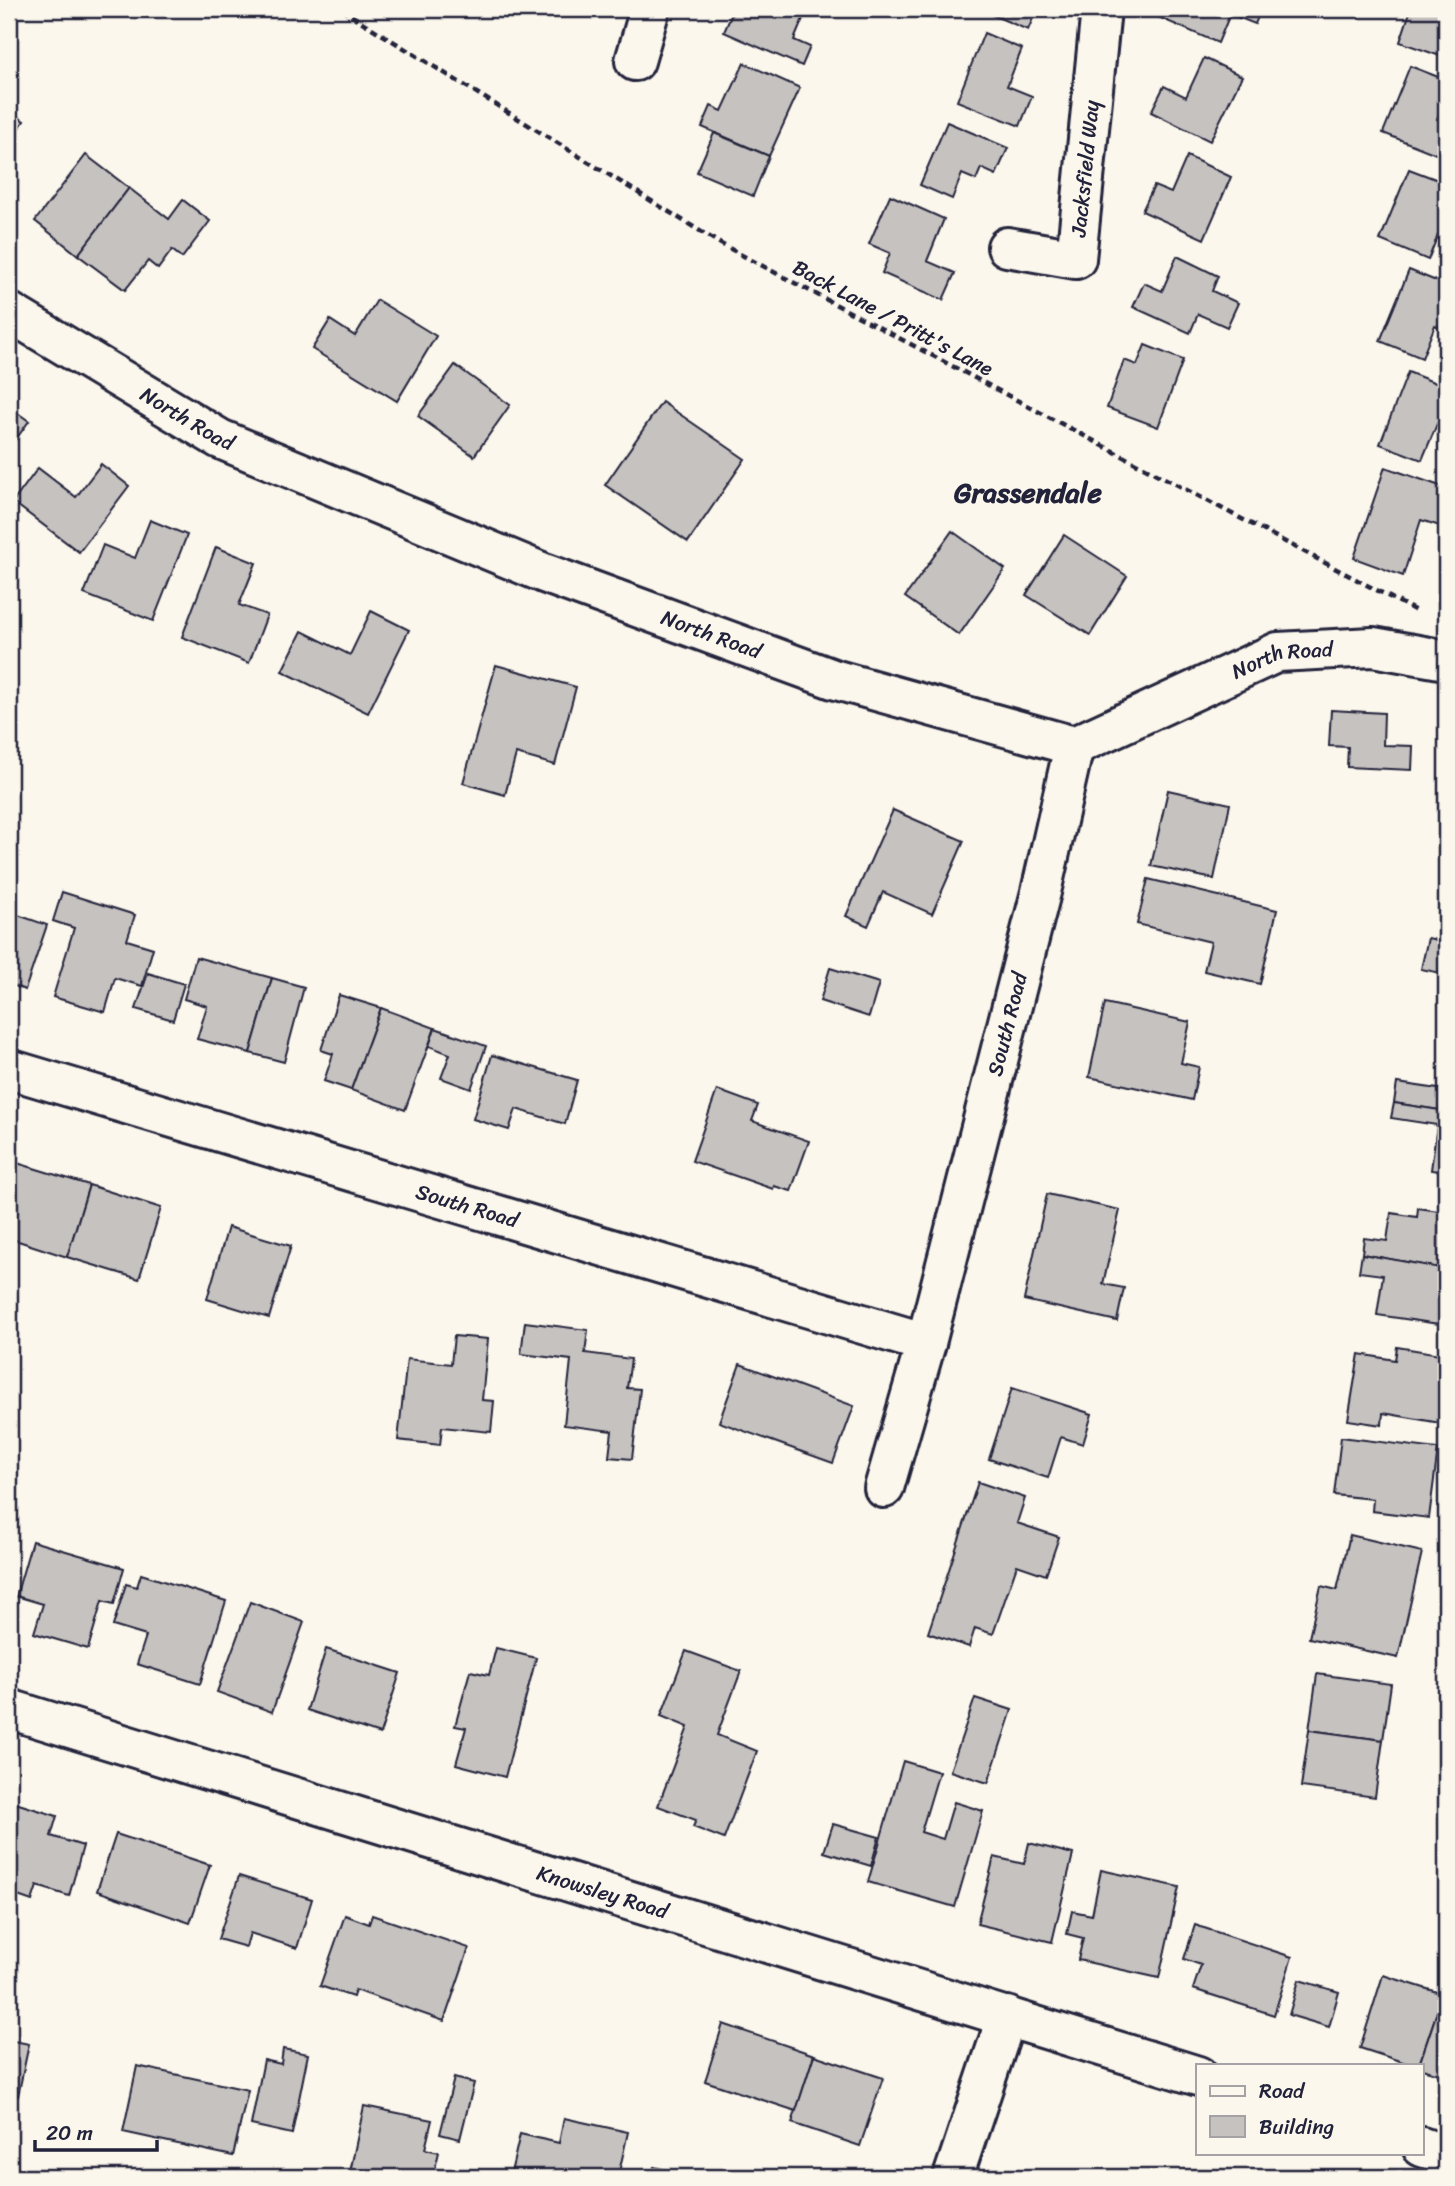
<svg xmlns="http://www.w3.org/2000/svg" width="1455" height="2186" viewBox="0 0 1455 2186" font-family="Sriracha,sans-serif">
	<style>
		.building { fill: #c6c2c0; stroke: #22223b; stroke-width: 2 }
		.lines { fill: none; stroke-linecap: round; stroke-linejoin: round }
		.street-casing { stroke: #22223b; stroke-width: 44 }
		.path { stroke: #22223b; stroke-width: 4.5; stroke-dasharray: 7 5; stroke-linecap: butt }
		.street { stroke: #fbf7ec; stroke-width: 38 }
		.labels { text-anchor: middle; stroke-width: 5; stroke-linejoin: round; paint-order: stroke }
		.street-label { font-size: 21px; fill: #22223b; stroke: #fbf7ec }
		.district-label { font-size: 28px; font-weight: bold; fill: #22223b; stroke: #fbf7ec }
	</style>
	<rect width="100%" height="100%" fill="#fbf7ec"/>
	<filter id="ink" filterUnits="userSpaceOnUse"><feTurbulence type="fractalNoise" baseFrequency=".0143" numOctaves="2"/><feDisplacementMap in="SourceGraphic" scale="14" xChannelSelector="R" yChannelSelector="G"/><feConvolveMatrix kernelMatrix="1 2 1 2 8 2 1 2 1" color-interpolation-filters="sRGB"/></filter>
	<g filter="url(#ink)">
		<g class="building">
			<path d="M498,9H526L521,19Z"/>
			<path d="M734,9H807L794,40L810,47L802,66L724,32Z"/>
			<path d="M978,9H1037L1028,30Z"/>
			<path d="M1161,9H1261L1255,24L1230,14L1218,43L1158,17Z"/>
			<path d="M1411,9H1446V58L1400,42Z"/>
			<path d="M984,33L1022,49L1007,86L1032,96L1020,126L957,101Z"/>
			<path d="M1204,58L1242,76L1210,141L1151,112L1164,86L1186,97Z"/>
			<path d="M744,63L800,88L769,156L702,127L711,106L722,111Z"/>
			<path d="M1410,66L1446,80V97L1437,119L1446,123V158L1383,133Z"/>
			<path d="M9,110L24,121L9,141Z"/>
			<path d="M947,122L1008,148L996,175L981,168L976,180L962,174L952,199L920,185Z"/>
			<path d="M714,133L769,156L753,196L697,172Z"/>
			<path d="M86,155L129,188L78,255L35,221Z"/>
			<path d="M1187,156L1231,177L1204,239L1142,211L1154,186L1171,193Z"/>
			<path d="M1409,169L1446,183V221L1444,220L1428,260L1380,240Z"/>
			<path d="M129,188L169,219L183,200L210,221L182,258L172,250L158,269L148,261L125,290L78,255Z"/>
			<path d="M890,195L944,219L927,261L955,273L943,300L882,273L890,253L869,244Z"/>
			<path d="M1177,256L1218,276L1212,291L1238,303L1227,327L1198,314L1190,333L1133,307L1144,283L1162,291Z"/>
			<path d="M1409,270L1446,285V330L1435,325L1422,358L1380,341Z"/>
			<path d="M377,300L436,336L397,401L312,349L330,320L355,336Z"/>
			<path d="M1145,345L1183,360L1158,427L1107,408L1124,360L1137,365Z"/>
			<path d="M455,365L510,405L474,456L418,416Z"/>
			<path d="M1408,372L1446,387V428L1437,424L1422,460L1380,444Z"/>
			<path d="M662,402L745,459L688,542L605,485Z"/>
			<path d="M9,407L29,421L9,449Z"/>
			<path d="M101,464L129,486L79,552L13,502L38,468L76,497Z"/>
			<path d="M1385,467L1446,488V528L1421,520L1403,576L1354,558Z"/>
			<path d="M150,520L187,535L153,621L84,594L103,545L135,558Z"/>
			<path d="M952,531L1005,569L959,635L905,597Z"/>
			<path d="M1064,535L1127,576L1090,635L1026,595Z"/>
			<path d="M216,547L256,563L239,605L267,615L249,663L182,637Z"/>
			<path d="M371,611L409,630L368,713L282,671L302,631L350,655Z"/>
			<path d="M496,665L576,687L555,765L516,754L505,795L463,783Z"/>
			<path d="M1331,710L1384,713L1383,745L1413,746L1412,770L1347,767L1348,747L1329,746Z"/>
			<path d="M1168,790L1230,804L1214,879L1151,866Z"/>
			<path d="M893,810L964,841L932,914L883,892L868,926L846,916Z"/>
			<path d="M1148,879L1277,910L1260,984L1204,971L1211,942L1137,924Z"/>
			<path d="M62,892L135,915L127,940L153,948L142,986L115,978L105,1012L53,997L74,928L53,921Z"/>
			<path d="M9,912L47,925L25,990L9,984Z"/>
			<path d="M1428,938L1446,942V974L1421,969Z"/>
			<path d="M196,957L272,978L250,1053L197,1039L207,1006L184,999Z"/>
			<path d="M830,968L879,983L869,1017L820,1001Z"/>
			<path d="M148,973L184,984L173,1020L136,1009Z"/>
			<path d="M272,978L304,987L284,1062L250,1053Z"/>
			<path d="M339,995L381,1008L351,1090L324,1081L333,1054L321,1050Z"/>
			<path d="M1105,1003L1190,1022L1181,1063L1199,1067L1192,1100L1089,1077Z"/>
			<path d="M381,1008L435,1028L405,1110L351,1090Z"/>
			<path d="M435,1028L486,1046L471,1089L441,1078L450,1054L429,1046Z"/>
			<path d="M492,1055L577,1080L565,1124L516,1109L509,1130L473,1119Z"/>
			<path d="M1446,1081V1111L1394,1103L1397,1083L1445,1090Z"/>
			<path d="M717,1090L758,1105L752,1121L809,1141L791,1191L774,1186L773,1189L692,1161Z"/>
			<path d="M1394,1103L1446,1111V1172L1431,1170L1437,1125L1391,1118Z"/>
			<path d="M17,1163L89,1185L67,1257L9,1238V1188Z"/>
			<path d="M89,1185L161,1208L139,1279L67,1257Z"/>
			<path d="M1047,1194L1120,1210L1103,1284L1124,1288L1117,1321L1024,1300Z"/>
			<path d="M1418,1208L1446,1212V1269L1362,1254L1364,1238L1387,1241L1391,1213L1417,1217Z"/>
			<path d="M228,1227L291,1246L269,1318L207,1299Z"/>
			<path d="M1362,1254L1446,1269V1325L1377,1315L1383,1275L1359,1272Z"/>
			<path d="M525,1322L588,1330L585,1353L631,1359L627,1388L640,1389L632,1459L609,1457L612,1431L564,1425L571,1360L521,1354Z"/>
			<path d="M454,1336L488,1339L482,1400L494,1401L491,1432L442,1427L440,1445L398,1440L407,1359L451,1364Z"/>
			<path d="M1397,1347L1446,1355V1424L1383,1413L1382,1425L1348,1420L1359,1354L1395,1360Z"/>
			<path d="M740,1364L854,1406L833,1463L719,1422Z"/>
			<path d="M1012,1388L1092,1414L1083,1444L1061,1437L1048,1478L989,1459Z"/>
			<path d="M1341,1437L1438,1449L1429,1518L1372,1511L1373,1499L1334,1495Z"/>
			<path d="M978,1482L1025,1498L1017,1523L1059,1537L1046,1575L1017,1565L993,1634L975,1628L969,1647L928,1633Z"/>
			<path d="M1350,1535L1422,1552L1398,1658L1309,1638L1321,1586L1337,1590Z"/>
			<path d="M32,1541L124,1568L114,1604L102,1601L88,1649L34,1633L43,1604L16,1596Z"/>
			<path d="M141,1574L226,1601L200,1684L137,1664L146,1636L113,1626L126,1584L137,1587Z"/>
			<path d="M250,1602L304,1622L272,1712L217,1692Z"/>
			<path d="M496,1648L536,1658L505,1777L456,1764L466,1728L455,1726L470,1671L489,1675Z"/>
			<path d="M326,1649L400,1673L380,1734L307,1710Z"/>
			<path d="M686,1651L741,1671L717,1735L757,1751L724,1839L693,1827L696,1820L658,1806L688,1727L661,1716Z"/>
			<path d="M1317,1674L1391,1684L1383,1740L1309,1730Z"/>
			<path d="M975,1698L1012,1710L988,1783L950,1771Z"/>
			<path d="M1309,1730L1383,1740L1375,1797L1301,1787Z"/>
			<path d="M903,1761L939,1772L921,1832L943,1839L954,1802L983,1811L955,1907L868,1882Z"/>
			<path d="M9,1801L57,1816L51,1836L83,1846L69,1896L37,1886L32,1901L9,1893Z"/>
			<path d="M833,1824L879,1837L871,1866L824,1852Z"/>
			<path d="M116,1834L210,1865L190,1923L97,1891Z"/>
			<path d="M1029,1843L1073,1854L1052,1942L977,1924L994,1857L1024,1864Z"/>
			<path d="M1101,1870L1179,1887L1159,1978L1078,1960L1083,1938L1067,1934L1072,1911L1092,1915Z"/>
			<path d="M239,1876L312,1899L297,1948L250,1933L246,1947L218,1939Z"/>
			<path d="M345,1915L369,1924L372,1915L469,1948L444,2021L355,1990L353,1997L320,1986Z"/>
			<path d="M1195,1925L1292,1957L1274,2015L1193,1989L1201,1965L1184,1959Z"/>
			<path d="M1383,1975L1443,1994L1419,2065H1412L1360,2048Z"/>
			<path d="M1299,1980L1339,1992L1329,2027L1289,2015Z"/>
			<path d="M1443,1994L1446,1995V2076L1422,2069V2065H1419Z"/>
			<path d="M723,2024L814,2055L796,2111L705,2081Z"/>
			<path d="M9,2040L29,2044L18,2096L9,2094Z"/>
			<path d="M283,2049L308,2054L292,2134L251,2125L264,2060L281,2064Z"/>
			<path d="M814,2055L883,2078L860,2146L792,2123Z"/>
			<path d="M137,2066L248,2090L233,2156L123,2132Z"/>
			<path d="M454,2078L474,2083L460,2139L440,2134Z"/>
			<path d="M364,2106L432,2120L425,2149L439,2152L433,2177H349Z"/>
			<path d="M564,2118L628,2132L618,2177H510L520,2134L559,2143Z"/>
			<path d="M654,2167L697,2177H651Z"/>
			<path d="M1184,2170L1210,2177H1182Z"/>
		</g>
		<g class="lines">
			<defs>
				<g id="street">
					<path d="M635,61L650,9"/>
					<path id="s1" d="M1007,247L1076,259L1101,9"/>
					<path id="s2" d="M9,312L220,439L544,573L833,679L1074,746L1278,652L1373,647L1446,660"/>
					<path id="s3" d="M9,1069L926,1343L1041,892L1074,746"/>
					<path d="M884,1488L926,1343"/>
					<path id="s4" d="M9,1709L1198,2076"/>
					<path d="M1422,2147L1446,2155"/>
					<path d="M953,2177L1007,2016"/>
				</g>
			</defs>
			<use href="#street" class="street-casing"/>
			<path class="path" d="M341,9L721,244L1418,612"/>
			<use href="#street" class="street"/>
		</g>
	</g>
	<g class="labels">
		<g class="street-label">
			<text dy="7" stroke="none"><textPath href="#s1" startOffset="161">Jacksfield Way</textPath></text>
			<text transform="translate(893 318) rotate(28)" y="7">Back Lane / Pritt's Lane</text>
			<text dy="7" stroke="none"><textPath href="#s2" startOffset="208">North Road</textPath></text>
			<text dy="7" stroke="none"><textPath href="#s2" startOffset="775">North Road</textPath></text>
			<text dy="7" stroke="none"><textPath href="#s2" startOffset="1382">North Road</textPath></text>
			<text dy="7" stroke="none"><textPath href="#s3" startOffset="1286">South Road</textPath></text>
			<text dy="7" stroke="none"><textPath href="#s3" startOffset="478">South Road</textPath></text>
			<text dy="7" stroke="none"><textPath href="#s4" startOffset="621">Knowsley Road</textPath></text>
		</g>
		<g class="district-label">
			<text x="1028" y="502">Grassendale</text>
		</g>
	</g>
	<rect width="1455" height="2186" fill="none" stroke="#fbf7ec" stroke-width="35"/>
	<rect x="18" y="18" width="1420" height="2151" fill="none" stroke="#22223b" stroke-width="2.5" filter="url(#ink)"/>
	<rect x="1196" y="2064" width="228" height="91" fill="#fbf7ec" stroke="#a4a2a5" stroke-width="2"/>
	<rect x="1210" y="2086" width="35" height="10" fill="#fbf7ec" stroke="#a4a2a5" stroke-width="2"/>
	<text x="1259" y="2098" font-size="21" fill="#22223b">Road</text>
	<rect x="1210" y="2116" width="35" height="21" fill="#c6c2c0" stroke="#a4a2a5" stroke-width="2"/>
	<text x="1259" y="2134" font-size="21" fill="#22223b">Building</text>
	<path d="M35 2140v10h122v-10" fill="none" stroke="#22223b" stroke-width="3.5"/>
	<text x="46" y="2140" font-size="21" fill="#22223b" stroke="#fbf7ec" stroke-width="5" paint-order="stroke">20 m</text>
</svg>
